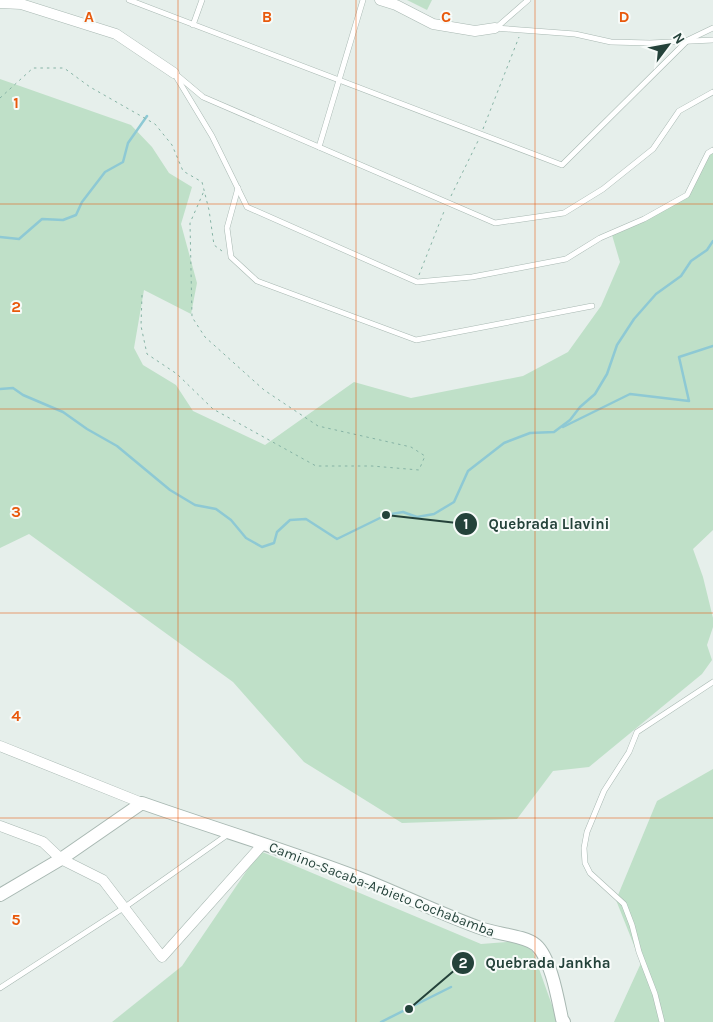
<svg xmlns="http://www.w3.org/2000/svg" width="713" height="1022" viewBox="0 0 713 1022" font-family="Karla,sans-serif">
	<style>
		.green { fill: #bfe0c8 }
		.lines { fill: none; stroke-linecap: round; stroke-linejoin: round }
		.stream { stroke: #8ec9d4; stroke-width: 2.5 }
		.service-casing { stroke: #a8b8b2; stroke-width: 6 }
		.minor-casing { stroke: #a8b8b2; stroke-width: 11 }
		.tertiary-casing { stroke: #a8b8b2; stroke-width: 14 }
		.path { stroke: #86b3a5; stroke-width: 1; stroke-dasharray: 2.5 4; stroke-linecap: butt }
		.service { stroke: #fff; stroke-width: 5 }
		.minor { stroke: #fff; stroke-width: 10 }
		.tertiary { stroke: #fff; stroke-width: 12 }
		.grid { fill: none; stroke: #e8590c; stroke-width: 1; stroke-opacity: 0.55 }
		.labels { text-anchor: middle; stroke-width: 4; stroke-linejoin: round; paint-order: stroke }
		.street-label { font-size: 14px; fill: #24423a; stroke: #f7fbf9 }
		.grid-label { font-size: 16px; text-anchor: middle; font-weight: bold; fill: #e8590c; stroke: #f7fbf9; stroke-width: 4; stroke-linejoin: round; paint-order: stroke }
		.leader { fill: none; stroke: #24423a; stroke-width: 2 }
		.callout-dot { fill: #24423a; stroke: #f7fbf9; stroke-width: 2 }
		.mark-label { font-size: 15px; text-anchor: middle; font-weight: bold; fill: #fff }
		.callout-label { font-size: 15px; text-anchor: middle; font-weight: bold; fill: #24423a; stroke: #f7fbf9; stroke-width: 4; stroke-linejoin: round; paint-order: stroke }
	</style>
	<rect width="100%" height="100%" fill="#e6efeb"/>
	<g class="green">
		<path d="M407,0H432L427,10Z"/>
		<path d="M0,79L131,125L152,147L169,173L192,187L181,224L197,283L191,314L144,290L134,348L143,365L176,385L193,411L265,445L354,382L411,398L523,376L568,352L601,306L620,262L612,235L682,199L711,153L713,152V530L693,549L703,577L713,618V627L707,645L712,660L702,674L589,767L553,771L517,819L402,823L304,762L233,682L29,534L0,548Z"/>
		<path d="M713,769V1022H614L641,963L616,900L657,801Z"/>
		<path d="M260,851L481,944L521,941L533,952L558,1022H112L182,966Z"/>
	</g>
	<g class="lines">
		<g class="stream">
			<path d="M0,237L19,239L42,219L63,220L76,215L82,202L105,172L123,162L128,143L147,116"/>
			<path d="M0,389L13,388L23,395L63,412L87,429L117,446L170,490L195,505L216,509L231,520L246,538L262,547L274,543L277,532L290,520L306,519L337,539L386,515L403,512L417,517L434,514L454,502L468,471L504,443L530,433L554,432L570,420L580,407L595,394L607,374L617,345L634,319L656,294L681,276L691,261L707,250L713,241"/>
			<path d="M563,427L630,394L689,401L679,357L713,346"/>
			<path d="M381,1022L451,987"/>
		</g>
		<defs>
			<g id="service">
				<path d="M129,0L562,165L688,40L713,28"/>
				<path d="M193,25L202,0"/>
				<path d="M495,28L575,34L611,42L650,43L713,40"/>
				<path d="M496,28L528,0"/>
				<path d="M174,73L212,136L247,207L417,282L472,277L566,259L600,238L644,219L687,195L708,153L713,150"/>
				<path d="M178,76L203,97L495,223L564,213L603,189L653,149L679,111L713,92"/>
				<path d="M319,147L363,0"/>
				<path d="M238,188L227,228L231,257L257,281L416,340L592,306"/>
				<path d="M0,988L125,907L227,835"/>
				<path d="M662,1022L655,994L639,952L632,925L624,904L590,873L585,863L584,848L587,832L604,791L629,752L637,732L713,682"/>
			</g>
			<g id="minor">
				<path d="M380,0L396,5L433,24L475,31L495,28"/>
				<path d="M0,3L21,4L116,34L174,73"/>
				<path d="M0,746L142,803"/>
				<path d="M0,826L43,842L61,859L103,880L162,957L263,844"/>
			</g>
			<path id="tertiary" d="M0,895L61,859L142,803C213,828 286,850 357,877C399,893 440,914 483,929C498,934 526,936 536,945C551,958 558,1000 562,1019L564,1022"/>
		</defs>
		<use href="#service" class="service-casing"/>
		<use href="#minor" class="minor-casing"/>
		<use href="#tertiary" class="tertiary-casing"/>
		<g class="path">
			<path d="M0,98L33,68H64L90,87L155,124L172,145L183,171L202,182L209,210L214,245L222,251"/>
			<path d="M483,129L519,37"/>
			<path d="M451,196L478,141"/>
			<path d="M419,275L445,209"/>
			<path d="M142,295L141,326L147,354L177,374L213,409L316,466H372L419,470L425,456L411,447L318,426L264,390L205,337L192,317L190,223L204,191"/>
		</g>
		<use href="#service" class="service"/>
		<use href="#minor" class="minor"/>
		<use href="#tertiary" class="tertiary"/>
	</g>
	<path class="grid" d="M178,0V1022M356,0V1022M535,0V1022M0,204H713M0,409H713M0,613H713M0,818H713"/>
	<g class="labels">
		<g class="street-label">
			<text transform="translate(382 889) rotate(21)" y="5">Camino-Sacaba-Arbieto Cochabamba</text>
		</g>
	</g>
	<g class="grid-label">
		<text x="89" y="22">A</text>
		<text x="267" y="22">B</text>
		<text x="446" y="22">C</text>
		<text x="624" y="22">D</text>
		<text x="16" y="108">1</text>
		<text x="16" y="312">2</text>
		<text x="16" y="517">3</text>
		<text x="16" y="721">4</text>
		<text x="16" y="925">5</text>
	</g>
	<path class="leader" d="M386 515L466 524M409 1009L463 963"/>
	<g class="callout-dot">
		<circle cx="386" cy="515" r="5"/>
		<circle cx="409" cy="1009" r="5"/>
		<circle cx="466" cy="524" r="12"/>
		<circle cx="463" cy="963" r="12"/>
	</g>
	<g class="mark-label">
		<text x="466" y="529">1</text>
		<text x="463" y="968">2</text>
	</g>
	<g class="callout-label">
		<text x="549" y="529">Quebrada Llavini</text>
		<text x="548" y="968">Quebrada Jankha</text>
	</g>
	<g transform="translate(668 45) rotate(58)" stroke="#f7fbf9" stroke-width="4" paint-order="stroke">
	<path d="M0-4L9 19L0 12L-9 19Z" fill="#24423a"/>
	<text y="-8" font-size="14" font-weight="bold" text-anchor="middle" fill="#24423a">N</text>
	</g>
</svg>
